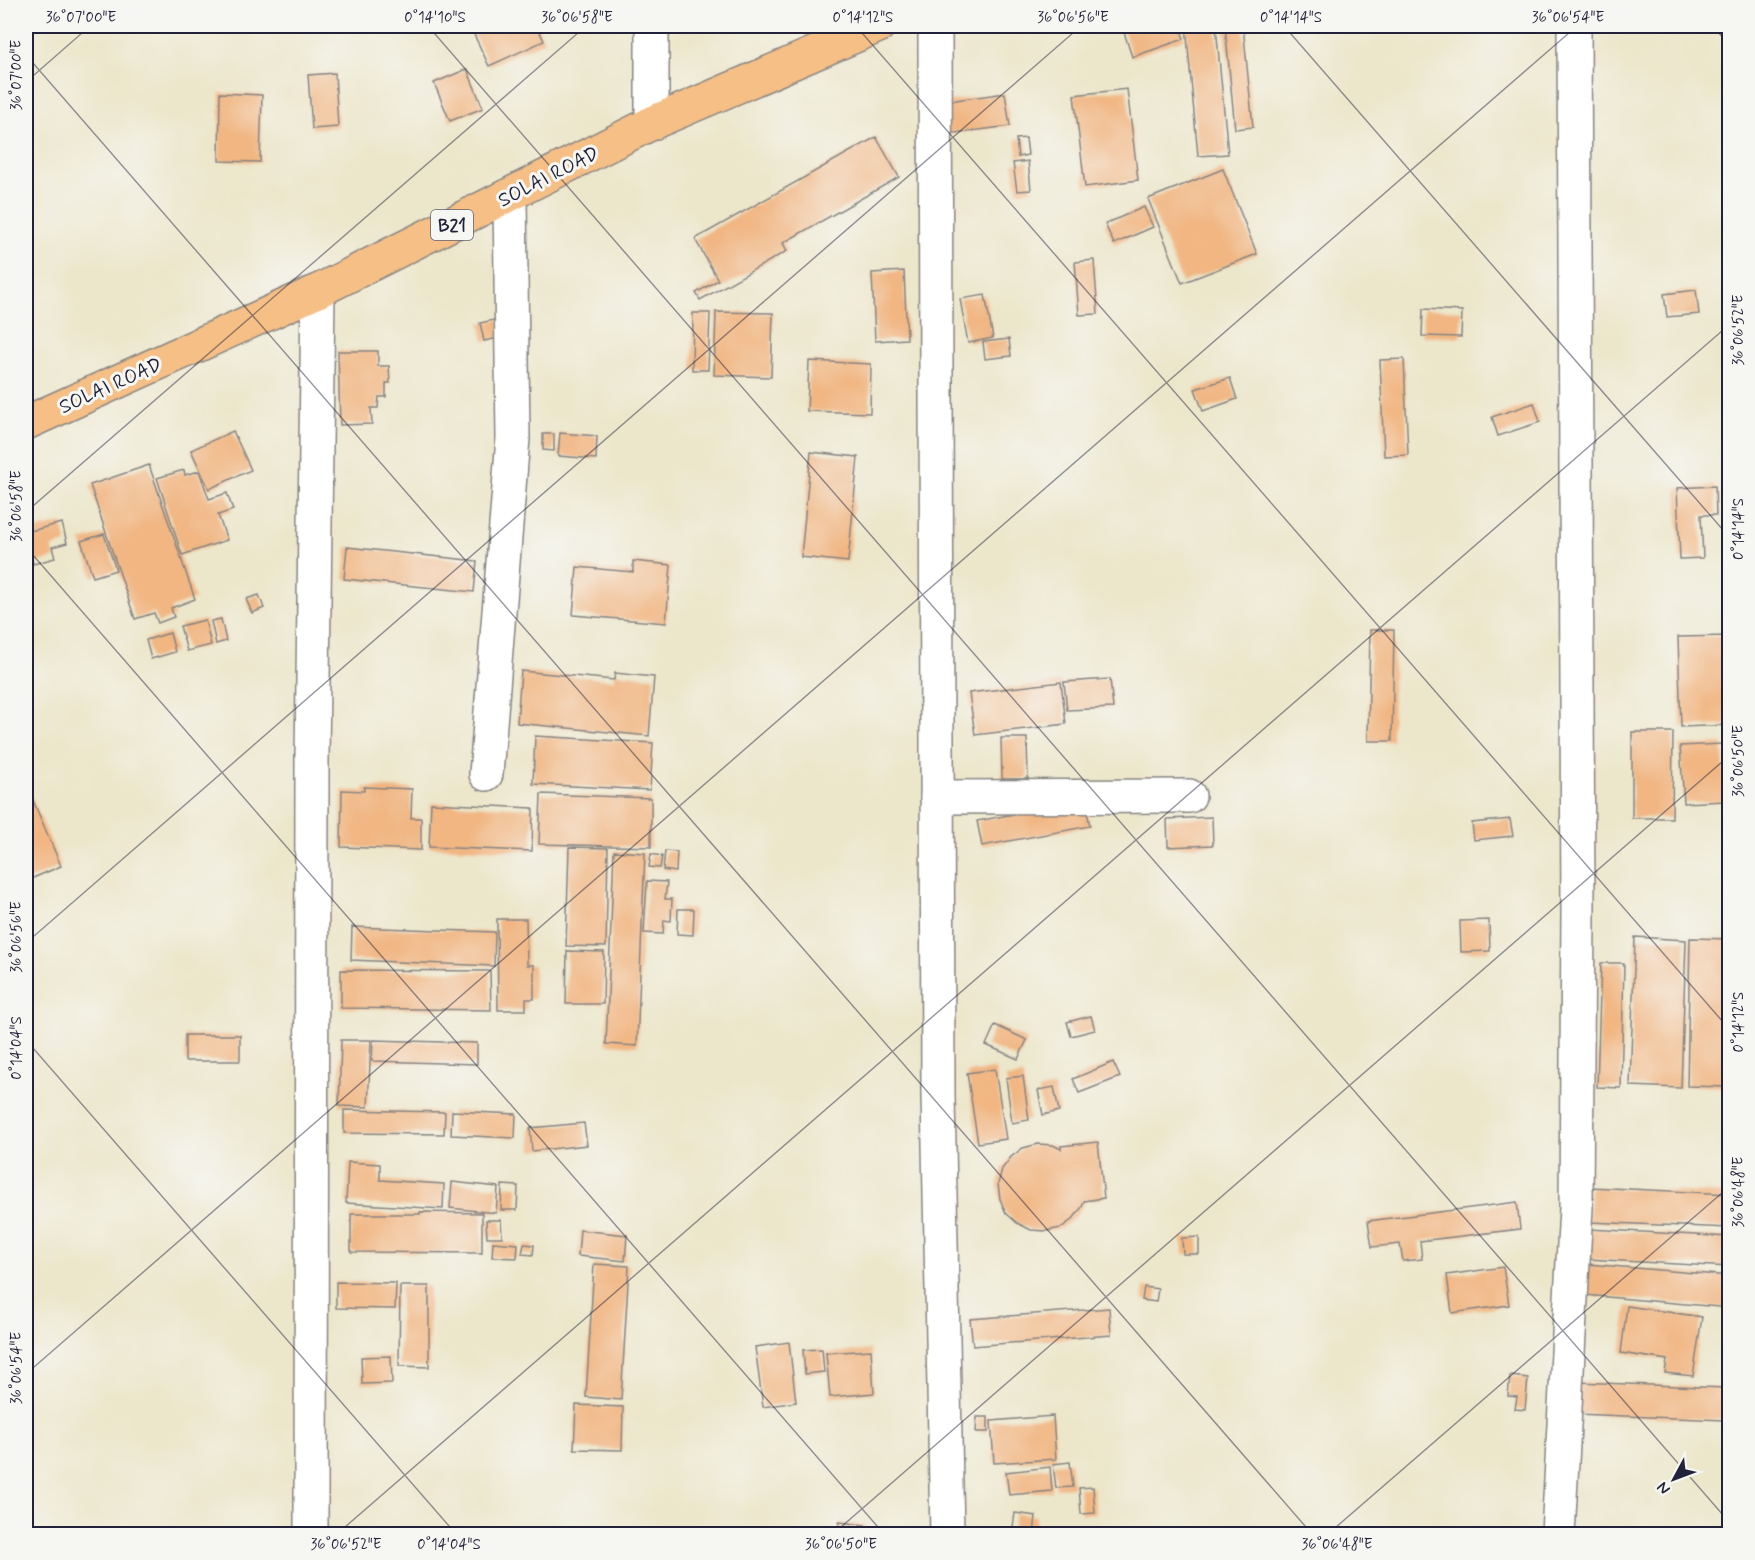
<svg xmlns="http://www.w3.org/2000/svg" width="1755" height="1560" viewBox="0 0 1755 1560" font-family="Mynerve,sans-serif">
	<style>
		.building { fill: #f1b682 }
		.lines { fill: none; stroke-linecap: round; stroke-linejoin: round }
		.minor-casing { stroke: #878482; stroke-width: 36 }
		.trunk-casing { stroke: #878482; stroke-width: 36 }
		.minor { stroke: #fff; stroke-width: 33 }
		.trunk { stroke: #f5bf86; stroke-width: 33 }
		.ticks { fill: none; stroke: #22223b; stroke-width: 1.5; stroke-opacity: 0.45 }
		.labels { text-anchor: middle; stroke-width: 6; stroke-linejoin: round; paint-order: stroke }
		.shield { fill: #f6f6f2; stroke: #626272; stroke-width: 1.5 }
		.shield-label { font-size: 18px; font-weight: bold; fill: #22223b }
		.street-label { font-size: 20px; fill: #22223b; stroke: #f6f6f2 }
		.neatline { fill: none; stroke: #22223b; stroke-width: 2 }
		.ticks-label { font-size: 15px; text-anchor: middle; fill: #22223b }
	</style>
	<rect width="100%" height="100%" fill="#f6f6f2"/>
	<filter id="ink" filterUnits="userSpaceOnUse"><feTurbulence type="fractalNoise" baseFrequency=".0167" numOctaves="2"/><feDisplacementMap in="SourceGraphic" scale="12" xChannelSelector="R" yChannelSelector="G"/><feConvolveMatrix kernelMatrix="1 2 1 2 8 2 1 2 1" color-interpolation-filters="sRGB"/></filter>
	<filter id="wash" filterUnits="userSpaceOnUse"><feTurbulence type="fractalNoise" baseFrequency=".008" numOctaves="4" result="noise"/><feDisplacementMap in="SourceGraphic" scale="24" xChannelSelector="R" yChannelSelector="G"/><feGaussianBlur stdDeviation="1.35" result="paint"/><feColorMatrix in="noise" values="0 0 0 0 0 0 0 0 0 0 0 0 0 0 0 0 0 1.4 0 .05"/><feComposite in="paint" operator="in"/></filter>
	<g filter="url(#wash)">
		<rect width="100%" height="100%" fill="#ece6ca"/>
		<g id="blocks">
			<g class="building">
				<path d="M470,26H537L544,41L489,66Z"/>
				<path d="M1122,26H1180L1184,39L1132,57Z"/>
				<path d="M1186,26H1216L1228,154L1198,156Z"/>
				<path d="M1225,26H1243L1253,127L1235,129Z"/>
				<path d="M467,69L483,108L450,121L434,83Z"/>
				<path d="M335,73L338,127L312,129L308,75Z"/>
				<path d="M1127,89L1138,180L1085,187L1074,95Z"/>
				<path d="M220,93L262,95L260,162L219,161Z"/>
				<path d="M1005,93L1010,126L947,134L942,102Z"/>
				<path d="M876,137L899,177L783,243L787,251L700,300L696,293L718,280L695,239Z"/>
				<path d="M1026,138L1028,155L1018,157L1016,139Z"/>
				<path d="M1028,161L1031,190L1017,191L1013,163Z"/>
				<path d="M1223,169L1257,254L1182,283L1148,199Z"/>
				<path d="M1144,207L1153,227L1114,244L1105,224Z"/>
				<path d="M1094,260L1098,314L1079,315L1075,262Z"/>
				<path d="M904,271L907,339L875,341L872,273Z"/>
				<path d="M1696,290L1699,314L1667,317L1664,294Z"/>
				<path d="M985,295L993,338L968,343L960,299Z"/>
				<path d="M1423,309L1462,311L1461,337L1422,336Z"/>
				<path d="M716,312L773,313L771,377L714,375Z"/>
				<path d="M693,313H710L708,370H692Z"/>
				<path d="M499,319L503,337L484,341L480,323Z"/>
				<path d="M1009,339L1011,356L985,359L983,342Z"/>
				<path d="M338,351H378V366H389L390,383H386V397H379L378,408H371L372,424L340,425Z"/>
				<path d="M1404,359L1408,455L1384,456L1380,360Z"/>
				<path d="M809,361L871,364L870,413L807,411Z"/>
				<path d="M1230,378L1237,399L1203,411L1195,389Z"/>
				<path d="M1534,403L1540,422L1498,436L1492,417Z"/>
				<path d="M233,431L251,470L209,489L191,450Z"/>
				<path d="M560,433L597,436L596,459L558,456Z"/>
				<path d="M543,434H554V451L543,450Z"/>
				<path d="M811,452L858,457L848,562L801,557Z"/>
				<path d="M149,465L195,599L171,608L174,617L158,623L154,613L135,619L90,485Z"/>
				<path d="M184,470L185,475L199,471L209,499L227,493L233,510L218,515L227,540L182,555L157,478Z"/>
				<path d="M1715,486L1716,515H1701L1703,558L1680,559L1677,488Z"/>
				<path d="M62,523L67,543L52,547L55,558L33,564L26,532Z"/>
				<path d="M104,534L116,570L93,577L81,541Z"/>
				<path d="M347,547L477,561L474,592L344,579Z"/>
				<path d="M633,561L671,565L666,623L573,615L577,567L633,572Z"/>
				<path d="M259,595L264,608L252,613L246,599Z"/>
				<path d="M221,619L226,641L216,644L211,621Z"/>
				<path d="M205,620L211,645L187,651L180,626Z"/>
				<path d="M1370,630H1394L1392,741H1368Z"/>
				<path d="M170,633L175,652L151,659L146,640Z"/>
				<path d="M1730,636V725L1681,727L1678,637Z"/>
				<path d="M521,671L614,680L615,673L654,677L649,736L517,723Z"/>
				<path d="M1110,679L1113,708L1067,710L1064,682Z"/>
				<path d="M1061,682L1066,724L975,735L969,693Z"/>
				<path d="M1632,732H1673L1672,818H1632Z"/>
				<path d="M535,736L653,743L650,790L533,784Z"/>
				<path d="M1001,738H1027L1028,779H1002Z"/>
				<path d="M1723,744L1726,801L1684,803L1680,746Z"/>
				<path d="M26,784L61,866L26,881Z"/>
				<path d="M364,787L412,789L411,818H421V850L341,847L342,790L364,791Z"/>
				<path d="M541,794L651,798V847L539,844Z"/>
				<path d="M1085,801L1090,826L982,846L977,821Z"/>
				<path d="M431,803L533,808L532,851L429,847Z"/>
				<path d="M1212,817L1213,845L1168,847L1167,819Z"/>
				<path d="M1510,819L1513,836L1474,840L1472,823Z"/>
				<path d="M569,847L608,848L606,947L566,946Z"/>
				<path d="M614,851L645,853L637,1046L606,1044Z"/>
				<path d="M665,851L677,852L676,872L663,870Z"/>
				<path d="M651,854L662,856L660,868L649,867Z"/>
				<path d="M647,881L667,882L665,899H672L671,921L664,920L663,934L644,933Z"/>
				<path d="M678,909H694L693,935L677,934Z"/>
				<path d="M497,919H526L527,965H534V999H526V1010H498Z"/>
				<path d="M1489,920L1490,951L1461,952L1460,921Z"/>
				<path d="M352,927L495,932L494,966L351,960Z"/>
				<path d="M1635,937L1686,940L1681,1088L1630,1086Z"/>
				<path d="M1690,938L1730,939L1729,1087L1687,1086Z"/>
				<path d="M567,951L604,952L603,1004H566Z"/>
				<path d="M1601,963H1624L1621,1088L1597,1087Z"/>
				<path d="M341,970L490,971L491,1010L341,1008Z"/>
				<path d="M1091,1016L1095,1030L1071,1036L1067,1022Z"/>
				<path d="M995,1025L1027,1040L1018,1059L986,1045Z"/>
				<rect x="185" y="1035" width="55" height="26"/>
				<path d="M341,1040H371L368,1107L339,1106Z"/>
				<path d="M373,1040L477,1043V1064L372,1061Z"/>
				<path d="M1113,1062L1120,1077L1079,1093L1073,1079Z"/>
				<path d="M995,1069L1006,1139L978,1143L967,1073Z"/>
				<path d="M1023,1076L1029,1120L1012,1123L1006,1078Z"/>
				<path d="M1054,1087L1059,1111L1043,1115L1038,1090Z"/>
				<path d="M344,1110L445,1112L444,1134L344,1133Z"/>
				<path d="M452,1111L516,1114L515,1138L451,1135Z"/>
				<path d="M584,1123L587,1145L532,1151L530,1128Z"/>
				<path d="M1098,1142L1104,1198L1084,1201L1082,1207L1073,1219L1061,1228L1046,1231L1031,1230L1017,1223L1006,1213L1000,1199L998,1184L1002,1169L1011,1157L1023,1148L1038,1144L1053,1145L1061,1149V1146Z"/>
				<path d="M348,1162L380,1164V1180L444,1184L443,1209L346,1203Z"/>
				<path d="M452,1182L498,1187L496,1213L450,1208Z"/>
				<path d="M502,1185L518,1186L517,1210H501Z"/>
				<path d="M1590,1187L1730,1194V1228L1589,1222Z"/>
				<path d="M1517,1202L1520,1229L1420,1241L1422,1259L1403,1261L1400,1244L1372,1247L1368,1221Z"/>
				<path d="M420,1212L482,1213V1253L351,1252V1214H420Z"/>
				<path d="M486,1220H501L502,1237H487Z"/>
				<path d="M1589,1229L1730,1237V1267L1587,1259Z"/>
				<path d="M580,1230L627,1235L625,1261L578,1256Z"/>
				<path d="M1199,1237V1254H1183L1182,1238Z"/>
				<path d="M493,1242L518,1244L517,1258L492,1257Z"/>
				<path d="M524,1244L534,1245L533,1255L522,1254Z"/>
				<path d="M594,1264L629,1266L621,1400L586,1397Z"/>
				<path d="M1587,1264L1730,1276V1308L1585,1295Z"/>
				<path d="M1503,1267L1509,1305L1452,1313L1447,1275Z"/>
				<path d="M336,1282L396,1283L395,1309L336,1308Z"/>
				<path d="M400,1286H429V1367L399,1366Z"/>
				<path d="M1144,1287L1158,1289L1156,1302L1142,1300Z"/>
				<path d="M1627,1306L1702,1317L1693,1376L1665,1373L1667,1360L1621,1353Z"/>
				<path d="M1109,1308L1111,1335L973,1346L970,1319Z"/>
				<path d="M789,1342L796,1402L763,1407L755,1347Z"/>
				<path d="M822,1349L824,1372L805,1374L803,1350Z"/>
				<path d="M871,1350L874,1393L830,1397L826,1353Z"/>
				<path d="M391,1356L392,1383L362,1384L361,1357Z"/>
				<path d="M1510,1376L1528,1378L1525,1410L1515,1409L1517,1397L1508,1396Z"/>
				<path d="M1577,1382L1725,1388L1724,1420L1576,1414Z"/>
				<path d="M576,1405L623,1407L622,1450L574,1449Z"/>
				<path d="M1053,1416L1056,1459L994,1463L991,1421Z"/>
				<path d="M977,1417H988V1432H976Z"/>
				<path d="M1070,1462L1073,1487L1056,1488L1053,1464Z"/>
				<path d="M1050,1467L1052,1491L1009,1495L1006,1472Z"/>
				<path d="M1093,1487L1095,1513L1081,1514L1079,1488Z"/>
				<path d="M1015,1513L1036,1516L1034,1534H1012Z"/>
				<path d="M839,1522L865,1525L864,1534H838Z"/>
			</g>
		</g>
	</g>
	<g filter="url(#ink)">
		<use href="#blocks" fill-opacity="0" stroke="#878482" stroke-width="1.5"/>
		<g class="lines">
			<defs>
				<g id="minor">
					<path d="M935,26L938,1096L947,1534"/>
					<path d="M652,123V26"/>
					<path d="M486,774L513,438L510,196"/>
					<path d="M937,797L1189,796"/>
					<path d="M311,1534L312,758L318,291"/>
					<path d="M1558,1534L1576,1208L1578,912L1574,26"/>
				</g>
				<path id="trunk" d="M26,423L318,291L652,123L878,26"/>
			</defs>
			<use href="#minor" class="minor-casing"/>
			<use href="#trunk" class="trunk-casing"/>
			<use href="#minor" class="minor"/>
			<use href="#trunk" class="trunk"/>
		</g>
	</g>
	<path class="ticks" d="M428,26L1730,1523M856,26L1730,1030M1284,26L1730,538M1712,26L1730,45M26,55L1312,1534M26,82L90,26M26,512L586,26M26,547L884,1534M26,943L1081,26M26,1040L456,1534M26,1374L1577,26M26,1532L28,1534M337,1534L1730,324M833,1534L1730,755M1328,1534L1730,1186"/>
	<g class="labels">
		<rect class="shield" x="431" y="210" width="42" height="30" rx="4.5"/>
		<g class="shield-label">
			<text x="452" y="231">B21</text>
		</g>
		<g class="street-label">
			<text transform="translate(548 176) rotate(-27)" y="7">SOLAI ROAD</text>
			<text transform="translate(110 385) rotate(-24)" y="7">SOLAI ROAD</text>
		</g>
	</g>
	<rect width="1755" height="1560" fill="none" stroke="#f6f6f2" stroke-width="66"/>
	<g transform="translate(1674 1479) rotate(229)" stroke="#f6f6f2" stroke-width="4.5" paint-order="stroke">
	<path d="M0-4.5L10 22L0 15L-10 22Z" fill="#22223b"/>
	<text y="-9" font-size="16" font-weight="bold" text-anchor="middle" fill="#22223b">N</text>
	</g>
	<rect x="33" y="33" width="1689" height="1494" class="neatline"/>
	<g class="ticks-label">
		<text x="81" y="22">36°07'00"E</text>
		<text x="435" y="22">0°14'10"S</text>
		<text x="577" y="22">36°06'58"E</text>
		<text x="863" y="22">0°14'12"S</text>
		<text x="1073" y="22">36°06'56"E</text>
		<text x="1291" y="22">0°14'14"S</text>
		<text x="1568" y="22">36°06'54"E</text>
		<text transform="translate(16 75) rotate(-90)" y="5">36°07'00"E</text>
		<text transform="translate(1738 330) rotate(-90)" y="5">36°06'52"E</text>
		<text transform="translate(16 506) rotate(-90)" y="5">36°06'58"E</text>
		<text transform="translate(1738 529) rotate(-90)" y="5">0°14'14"S</text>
		<text transform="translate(1738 761) rotate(-90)" y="5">36°06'50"E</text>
		<text transform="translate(16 937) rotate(-90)" y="5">36°06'56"E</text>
		<text transform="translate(1738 1022) rotate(-90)" y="5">0°14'12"S</text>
		<text transform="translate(16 1048) rotate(-90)" y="5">0°14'04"S</text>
		<text transform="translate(1738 1192) rotate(-90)" y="5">36°06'48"E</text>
		<text transform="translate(16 1368) rotate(-90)" y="5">36°06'54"E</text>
		<text x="346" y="1549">36°06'52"E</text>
		<text x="449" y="1549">0°14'04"S</text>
		<text x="841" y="1549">36°06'50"E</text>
		<text x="1337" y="1549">36°06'48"E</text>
	</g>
</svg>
